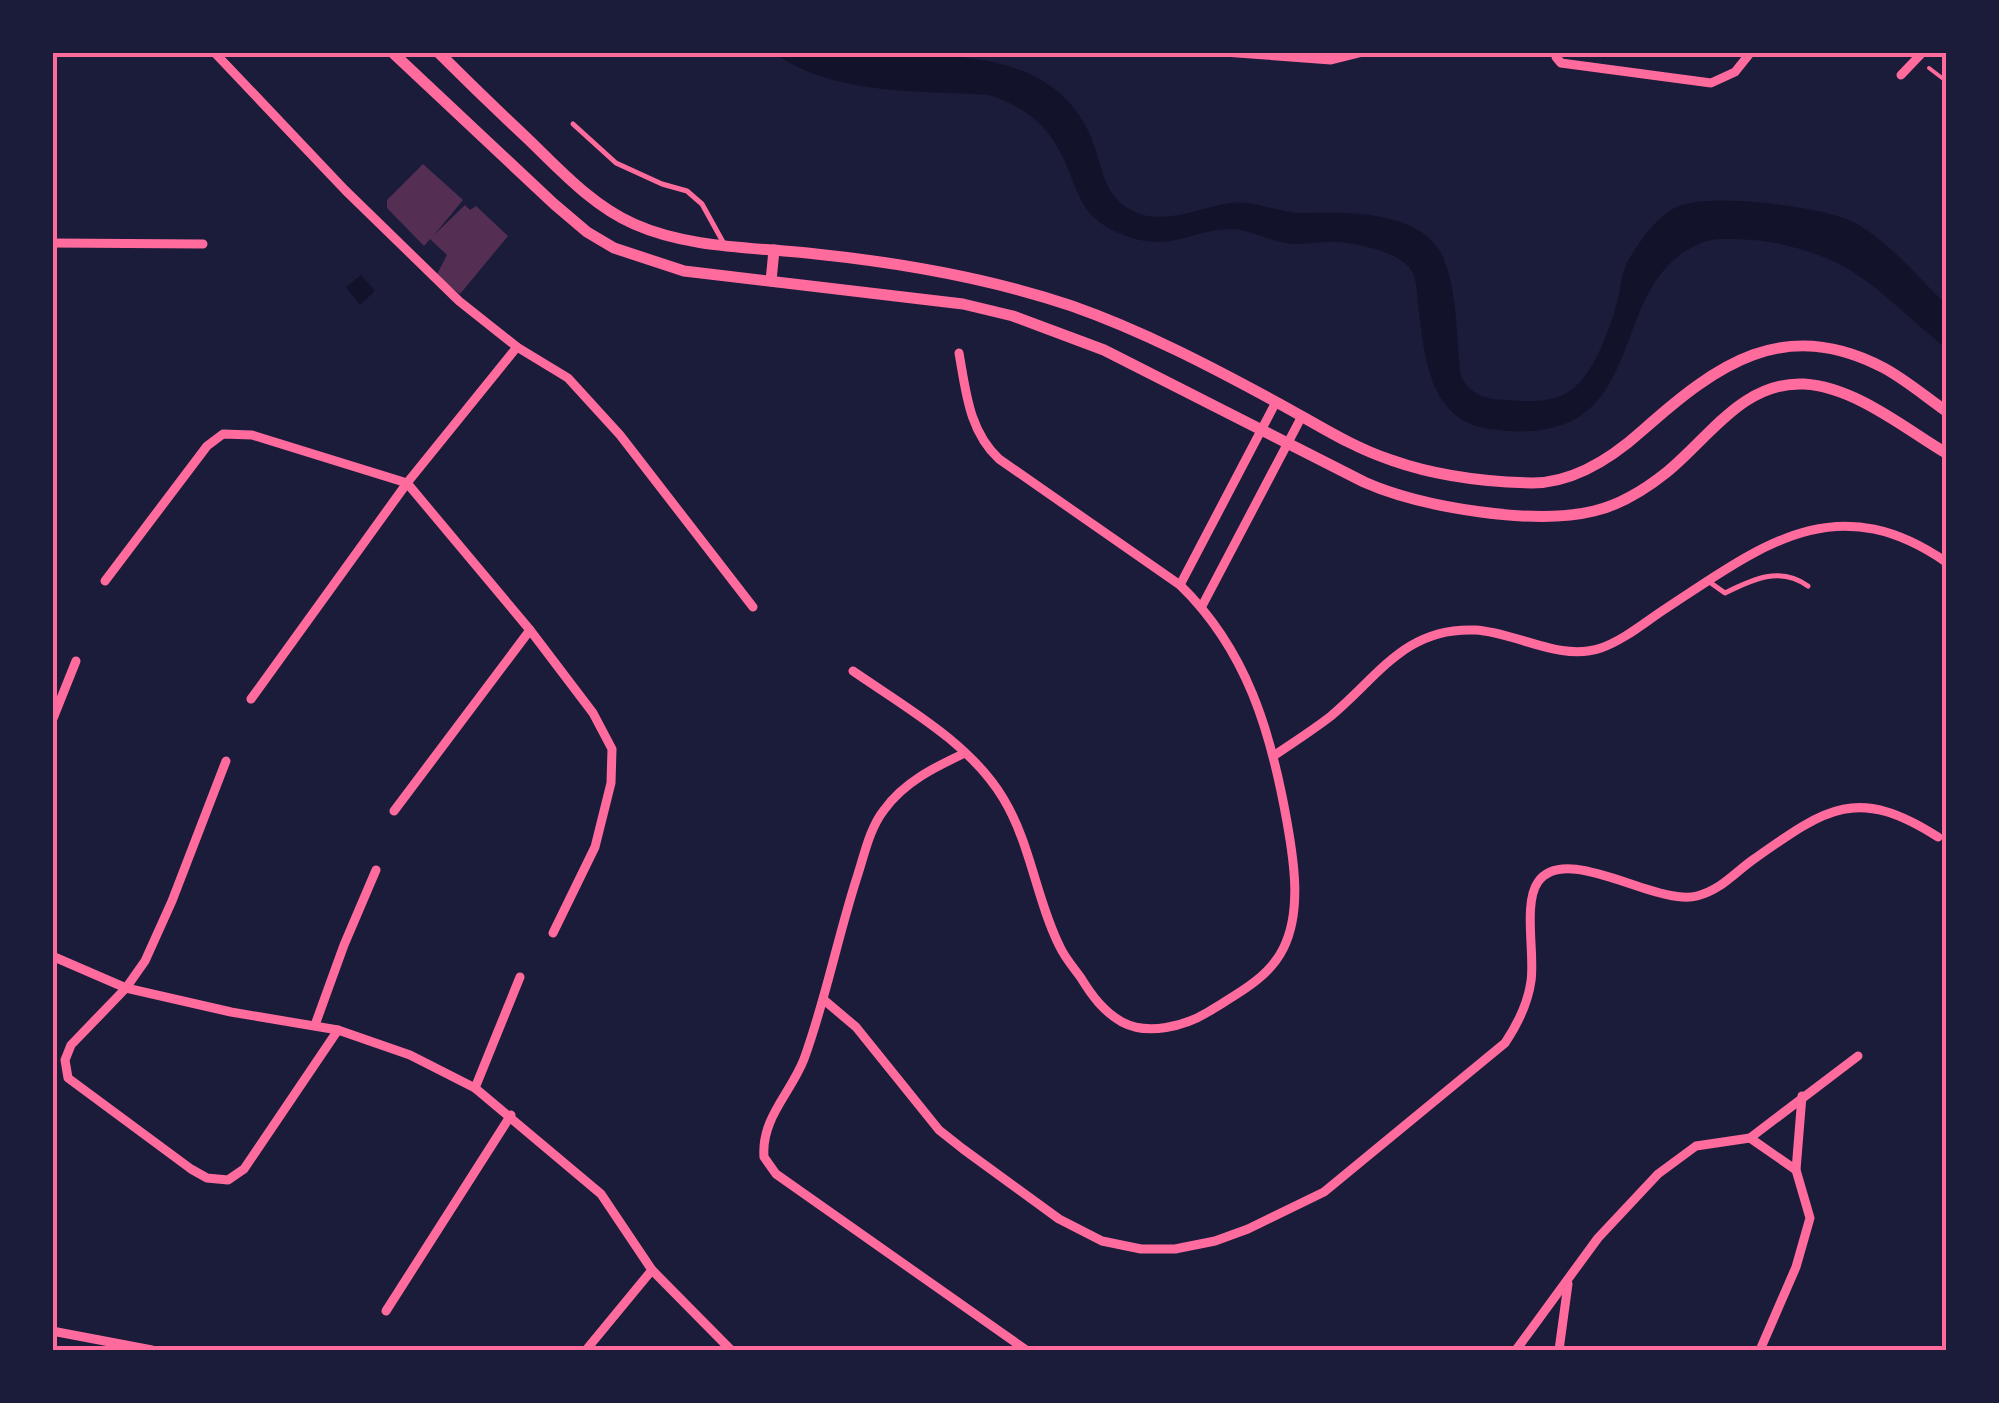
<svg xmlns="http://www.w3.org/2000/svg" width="1999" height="1403" viewBox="0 0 1999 1403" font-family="Mulish,sans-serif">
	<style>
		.water { fill: #12122b }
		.building { fill: #542f53 }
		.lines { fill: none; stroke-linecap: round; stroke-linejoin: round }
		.path { stroke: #ff6b9d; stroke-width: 4 }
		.service { stroke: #ff6b9d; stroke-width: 5 }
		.minor { stroke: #ff6b9d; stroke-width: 9 }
		.tertiary { stroke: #ff6b9d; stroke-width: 11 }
		.neatline { fill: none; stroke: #ff6b9d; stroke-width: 4 }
	</style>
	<rect width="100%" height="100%" fill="#1b1b3a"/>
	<g class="water">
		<path d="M887,52C964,57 1055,53 1091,137C1103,166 1102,197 1135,212C1165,226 1200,207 1231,203C1255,200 1281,214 1306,213C1347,212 1422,210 1443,257C1458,292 1456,339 1461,377C1472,395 1484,399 1505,400C1530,402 1558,404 1577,385C1596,367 1610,328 1617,303C1621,287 1621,273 1629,259C1641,240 1659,212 1682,205C1715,194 1824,206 1855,223C1890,242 1917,277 1946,304V348C1915,324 1886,293 1853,272C1827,255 1784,242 1753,240C1736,239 1716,237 1701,243C1598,285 1660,453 1490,429C1428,421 1424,353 1418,304C1417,293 1417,276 1409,267C1394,251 1360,244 1339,242C1321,241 1304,246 1286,243C1267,240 1247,228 1228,229C1191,231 1171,250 1132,238C1071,218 1082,186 1055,143C1040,119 1016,103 989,95C917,90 835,96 774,53Z"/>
		<path d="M361,275L375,291L360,305L346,287Z"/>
	</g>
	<path class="building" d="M423,164L463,200L434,235L465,205L470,210L476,206L508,236L460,294L436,276L447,255L430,239L424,246L387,208V200Z"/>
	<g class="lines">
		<path class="path" d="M1929,68L1946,81"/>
		<g class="service">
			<path d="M573,124L616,163L662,184L687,191L702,204L723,242"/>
			<path d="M1708,581L1725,593C1753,579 1780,566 1808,586"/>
		</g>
		<g class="minor">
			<path d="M214,52L345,190L459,301L517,347L568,378L620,435L753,607"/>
			<path d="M1224,52L1331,60L1363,52"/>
			<path d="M1557,52L1556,57L1561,63L1711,83L1735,72L1751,52"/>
			<path d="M1901,75L1923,52"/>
			<path d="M52,243L203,244"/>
			<path d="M105,581L207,446L223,434L252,435L407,483L530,630L593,713L612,749L611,783L595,847L553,933"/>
			<path d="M1180,585L1276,402"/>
			<path d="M1202,606L1302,416"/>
			<path d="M853,671C905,707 970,743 1003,798C1031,844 1036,899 1060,947C1065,958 1074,968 1081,978C1092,996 1104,1012 1122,1022C1148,1036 1185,1026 1208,1012C1235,995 1268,979 1283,949C1302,912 1294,861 1287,822C1271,732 1247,650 1180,585L999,459C969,431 966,392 959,353"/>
			<path d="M251,699L407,483L517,347"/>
			<path d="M52,721L76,661"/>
			<path d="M965,753C935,767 904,782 884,810C870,828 865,852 858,874C838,935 826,999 804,1059C791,1093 761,1118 764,1157L776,1174L1026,1350"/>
			<path d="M1275,755C1294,742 1313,730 1331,716C1379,676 1405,627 1475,630C1516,632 1559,662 1601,648C1624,640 1645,622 1665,609C1760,547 1835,485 1946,562"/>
			<path d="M226,761L172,901L145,961L126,988L71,1045L65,1060L68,1078L191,1169L207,1178L228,1180L244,1169L338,1030"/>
			<path d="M394,811L530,630"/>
			<path d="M52,956L126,988L231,1012L338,1030L410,1055L475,1088L601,1194L652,1270L731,1350"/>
			<path d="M824,1000L856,1027L939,1130L963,1149L1059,1219L1102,1241L1141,1249H1175L1215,1241L1248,1229L1324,1192L1505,1043C1517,1025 1528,1003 1531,981C1535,955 1523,903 1538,882C1566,842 1657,907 1697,896C1721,890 1734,873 1754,859C1826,808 1857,785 1938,837"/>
			<path d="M315,1025L344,945L376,870"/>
			<path d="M475,1088L520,977"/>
			<path d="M1750,1138L1796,1170"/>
			<path d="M386,1311L511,1115"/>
			<path d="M52,1331L152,1350"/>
			<path d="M586,1350L652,1270"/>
			<path d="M1516,1350L1598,1238L1658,1174L1696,1146L1750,1138L1858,1056"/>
			<path d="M1559,1350L1568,1284"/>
			<path d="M1760,1350L1796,1267L1810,1218L1796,1170L1802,1096"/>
		</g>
		<g class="tertiary">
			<path d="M392,52L554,204L587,232L614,248L684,271L963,304L1013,316L1104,350L1364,482C1420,507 1534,526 1594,511C1620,505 1647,488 1667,472C1709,438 1743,381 1804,384C1855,387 1904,428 1946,453"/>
			<path d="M438,52C468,82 498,111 529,140C561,171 593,206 634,224C690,249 756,247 816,254C903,263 989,278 1072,306C1143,331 1212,367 1278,403C1315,423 1351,447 1391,460C1436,476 1484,482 1532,483C1574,483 1613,457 1643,430C1716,365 1784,315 1884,368C1906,380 1926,397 1946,411"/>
			<path d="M771,281L774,250"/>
		</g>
	</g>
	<rect width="1999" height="1403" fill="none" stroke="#1b1b3a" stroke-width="110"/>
	<rect x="55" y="55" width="1889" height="1293" class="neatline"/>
</svg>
